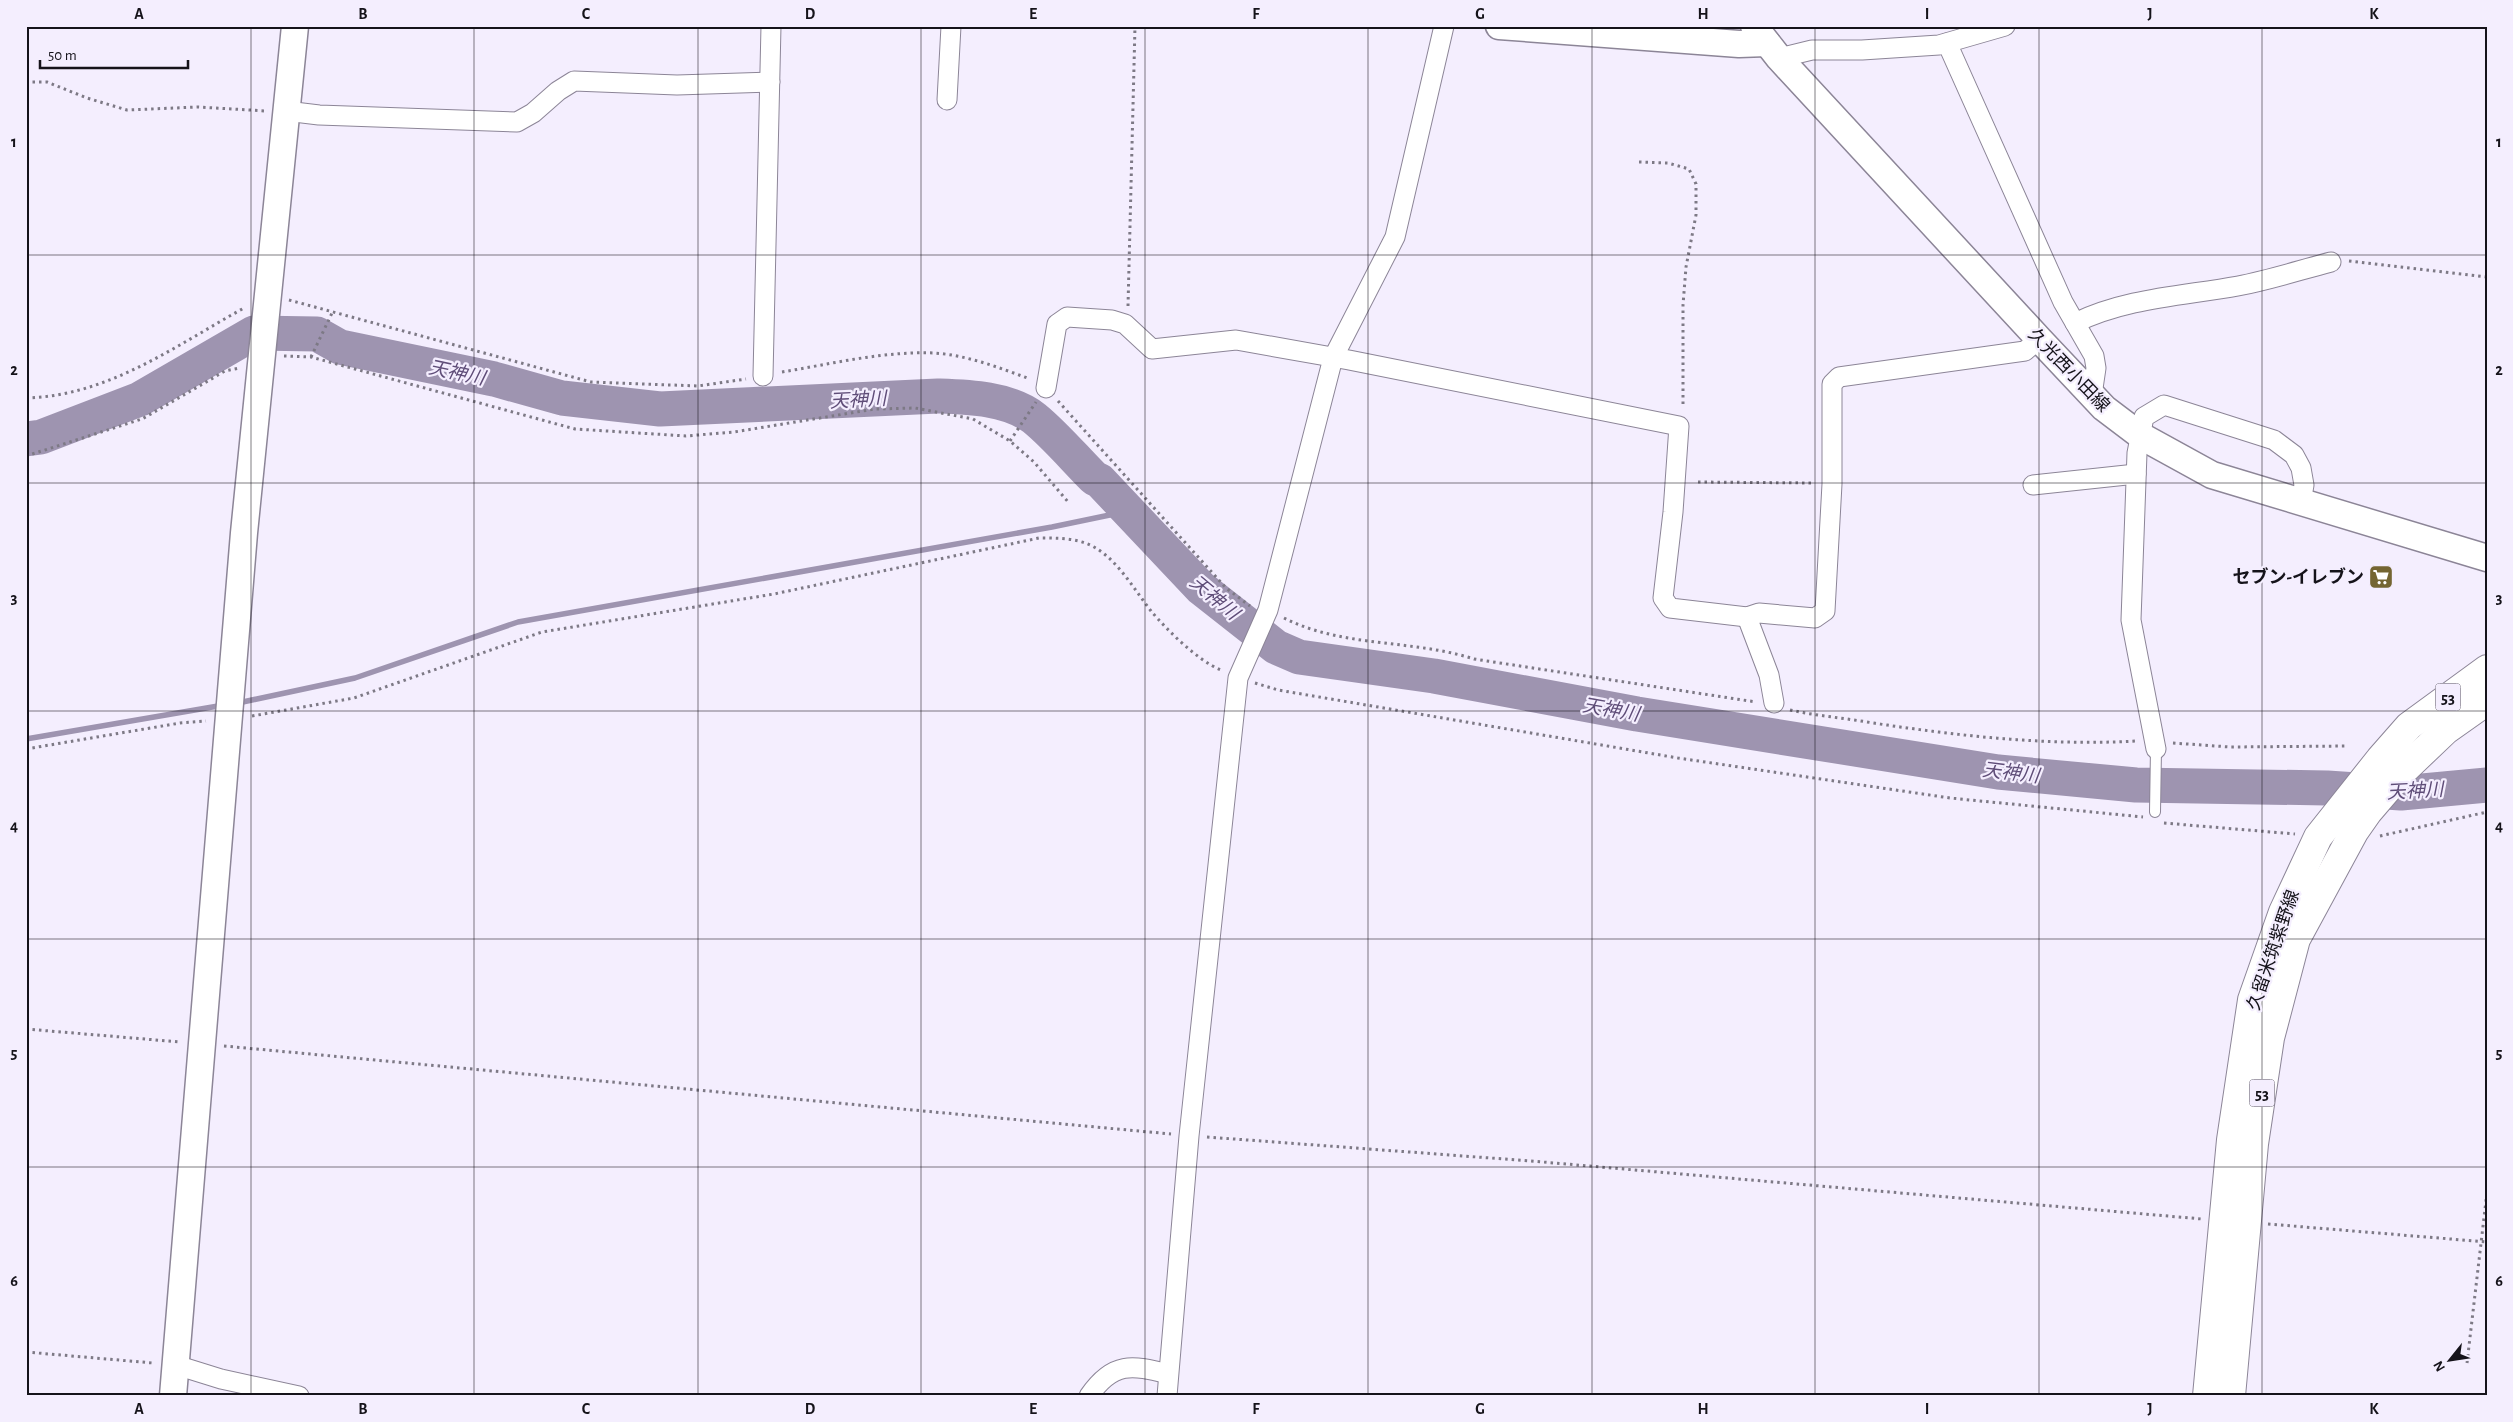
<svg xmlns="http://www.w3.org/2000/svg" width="2513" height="1422" viewBox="0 0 2513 1422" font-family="'Alegreya Sans','Noto Sans JP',sans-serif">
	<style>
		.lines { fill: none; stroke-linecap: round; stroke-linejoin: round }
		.stream { stroke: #9e94b0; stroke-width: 5.5 }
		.river { stroke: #9e94b0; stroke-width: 35 }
		.lane-casing { stroke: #8c8597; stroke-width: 12 }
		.street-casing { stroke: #8c8597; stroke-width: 21 }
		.secondary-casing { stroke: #8c8597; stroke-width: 29 }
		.primary-casing { stroke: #8c8597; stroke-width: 30 }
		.path { stroke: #7d7985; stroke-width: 3; stroke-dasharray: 2.5 4; stroke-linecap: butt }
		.lane { stroke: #fff; stroke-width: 10 }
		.street { stroke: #fff; stroke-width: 19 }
		.secondary { stroke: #fff; stroke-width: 26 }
		.primary { stroke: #fff; stroke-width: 28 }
		.grid { fill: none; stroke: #15131a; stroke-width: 1; stroke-opacity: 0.55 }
		.labels { text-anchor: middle; stroke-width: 4.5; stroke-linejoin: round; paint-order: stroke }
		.shield { fill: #f4eefe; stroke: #58555e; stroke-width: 1 }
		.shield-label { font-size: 16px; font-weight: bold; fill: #15131a }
		.street-label { font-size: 18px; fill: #15131a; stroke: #f4eefe }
		.poi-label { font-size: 18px; font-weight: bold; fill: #15131a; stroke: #f4eefe; text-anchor: end }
		.water-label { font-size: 19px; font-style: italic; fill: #5f4d78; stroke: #f4eefe }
		.neatline { fill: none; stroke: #15131a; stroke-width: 2 }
		.grid-label { font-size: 16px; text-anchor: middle; font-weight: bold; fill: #15131a }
	</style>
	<rect width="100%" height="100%" fill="#f4eefe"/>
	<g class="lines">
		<g class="stream">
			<path d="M238,703L355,678L518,622L1052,527L1129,511"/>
			<path d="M26,739L224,705"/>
		</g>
		<path class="river" d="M26,439L41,437L140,399L254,333L317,334L340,347L494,379L562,398L660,409L938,396C968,397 1008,398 1034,418C1055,435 1074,458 1094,478L1100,481L1201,588L1276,647L1299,657L1434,676L1637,714L1998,772L2136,785L2327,788L2401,793L2487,785"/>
		<defs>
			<path id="lane" d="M2155,812L2156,749"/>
			<g id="street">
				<path d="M1947,43L2063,302L2094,356L2096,368L2092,395"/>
				<path d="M1779,58L1812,50H1862L1939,45L2005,26"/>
				<path d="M947,100L951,26"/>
				<path d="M286,111L319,115L517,122L533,113L558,91L574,81L677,85L770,82"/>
				<path d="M2075,323C2126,298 2183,296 2238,286C2270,280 2300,270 2331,262"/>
				<path d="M763,376L771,26"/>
				<path d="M1046,388L1057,324L1067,317L1112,320L1125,324L1152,349L1236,340L1349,360L1679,426L1673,512L1663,598L1670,608L1747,617L1759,613L1815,618L1825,611L1832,484V384L1839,377L2025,351L2039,339"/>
				<path d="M2033,485L2136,474"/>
				<path d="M1747,617L1769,675L1774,703"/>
				<path d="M2156,749L2131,620L2137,453L2144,417L2164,405L2274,440L2294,455L2301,468L2304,485L2301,502"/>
				<path d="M176,1365L221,1379L299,1396"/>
				<path d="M1089,1396C1113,1361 1132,1365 1168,1374"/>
				<path d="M1167,1396L1189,1136L1238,678L1268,610L1333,358L1395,237L1444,26"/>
			</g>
			<g id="secondary">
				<path d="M1499,26L1739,44L1767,43"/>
				<path d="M1754,26L1779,58L2039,339L2104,408L2141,436L2212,475L2487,558"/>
				<path d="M173,1396L244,533L295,26"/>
			</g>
			<g id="primary">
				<path d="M2207,1396L2231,1140L2252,1000L2283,912L2318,837L2380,759L2409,726L2487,669"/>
				<path d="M2231,1396L2254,1144L2270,1038L2296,939L2354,832L2368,812L2404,770L2446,730L2487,701"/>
			</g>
		</defs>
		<use href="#lane" class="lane-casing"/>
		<use href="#street" class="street-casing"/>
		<use href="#secondary" class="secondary-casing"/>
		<use href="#primary" class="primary-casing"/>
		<g class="path">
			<path d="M26,82H47L87,98L127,110L198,107L266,111"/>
			<path d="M1639,162L1668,163L1689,169L1696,184V215L1686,267L1683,305V408"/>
			<path d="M2349,261L2487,277"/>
			<path d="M289,300L591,382L698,386L746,379"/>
			<path d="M1128,306L1135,26"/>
			<path d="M284,356L311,357L575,429L686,436L734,432L875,409L915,408L973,419L1010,441L1034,462L1069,503"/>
			<path d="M311,357L333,311"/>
			<path d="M782,372C831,364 883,351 934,353C967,355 1000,368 1030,379"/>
			<path d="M26,398C108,396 175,346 244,308"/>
			<path d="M1058,401L1226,588L1250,606"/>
			<path d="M1010,441L1036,402"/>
			<path d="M26,456L142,419L225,371L239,368"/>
			<path d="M1698,482L1814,483"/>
			<path d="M1284,618C1343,648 1412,639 1474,659L1756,702"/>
			<path d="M1255,683L1278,690L1678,758L1950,798L2143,817"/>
			<path d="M1790,710C1817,716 1845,718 1873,723C1960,736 2048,746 2137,741"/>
			<path d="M252,716L354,698L542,632L774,594L1039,538C1055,538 1071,538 1085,543C1114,553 1133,588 1151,611C1168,631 1197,660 1221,670"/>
			<path d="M2173,743L2230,747L2347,746"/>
			<path d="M26,749L180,723L206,721"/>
			<path d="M2164,823L2295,834"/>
			<path d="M2380,836L2487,812"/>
			<path d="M26,1029L180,1042"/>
			<path d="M224,1046L1171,1134"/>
			<path d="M1207,1137L1531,1161L2202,1219"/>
			<path d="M2268,1224L2487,1242"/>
			<path d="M26,1352L153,1363"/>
			<path d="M2467,1363L2487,1192"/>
		</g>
		<use href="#lane" class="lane"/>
		<use href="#street" class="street"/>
		<use href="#secondary" class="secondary"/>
		<use href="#primary" class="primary"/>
	</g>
	<path class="grid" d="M251,26V1396M474,26V1396M698,26V1396M921,26V1396M1145,26V1396M1368,26V1396M1592,26V1396M1815,26V1396M2039,26V1396M2262,26V1396M26,255H2487M26,483H2487M26,711H2487M26,939H2487M26,1167H2487"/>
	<defs>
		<symbol id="supermarket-square" viewBox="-11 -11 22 22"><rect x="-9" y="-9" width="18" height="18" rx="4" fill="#746532" stroke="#f4eefe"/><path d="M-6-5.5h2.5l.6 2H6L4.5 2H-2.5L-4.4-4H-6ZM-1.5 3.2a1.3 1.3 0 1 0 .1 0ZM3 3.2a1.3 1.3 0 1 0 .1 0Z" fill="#fff"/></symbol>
	</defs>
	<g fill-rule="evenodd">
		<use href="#supermarket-square" x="2367" y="563" width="28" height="28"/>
	</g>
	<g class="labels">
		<g class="shield">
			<rect x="2435.5" y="683.5" width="25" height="27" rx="4"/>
			<rect x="2249.5" y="1079.5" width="25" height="27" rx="4"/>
		</g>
		<g class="shield-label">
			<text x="2448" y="703">53</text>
			<text x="2262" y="1099">53</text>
		</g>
		<g class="street-label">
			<text transform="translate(2069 370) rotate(46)" y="6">久光西小田線</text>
			<text transform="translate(2273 950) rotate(-71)" y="6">久留米筑紫野線</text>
		</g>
		<g class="poi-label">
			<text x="2364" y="583">セブン-イレブン</text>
		</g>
		<g class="water-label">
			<text transform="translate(457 372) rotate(12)" y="7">天神川</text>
			<text transform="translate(858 399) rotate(-3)" y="7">天神川</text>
			<text transform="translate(1215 597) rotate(40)" y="7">天神川</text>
			<text transform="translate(1611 709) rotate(10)" y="7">天神川</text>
			<text transform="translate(2011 772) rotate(7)" y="7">天神川</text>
			<text transform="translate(2415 790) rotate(-3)" y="7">天神川</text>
		</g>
	</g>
	<rect width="2513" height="1422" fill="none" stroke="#f4eefe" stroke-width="55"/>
	<g transform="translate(2450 1360) rotate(240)" stroke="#f4eefe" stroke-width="4" paint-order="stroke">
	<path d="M0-4L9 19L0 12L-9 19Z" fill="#15131a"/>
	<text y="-8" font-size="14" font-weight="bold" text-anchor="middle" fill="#15131a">N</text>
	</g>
	<path d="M40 60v8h148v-8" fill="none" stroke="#15131a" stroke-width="2.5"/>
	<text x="48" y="60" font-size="15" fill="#15131a" stroke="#f4eefe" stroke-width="4" paint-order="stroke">50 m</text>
	<rect x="28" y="28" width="2458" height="1366" class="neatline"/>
	<g class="grid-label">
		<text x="139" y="19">A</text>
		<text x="363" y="19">B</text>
		<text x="586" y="19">C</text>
		<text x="810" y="19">D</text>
		<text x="1033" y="19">E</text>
		<text x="1256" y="19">F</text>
		<text x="1480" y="19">G</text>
		<text x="1703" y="19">H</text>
		<text x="1927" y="19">I</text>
		<text x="2150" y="19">J</text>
		<text x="2374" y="19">K</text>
		<text x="14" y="147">1</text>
		<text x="2499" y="147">1</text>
		<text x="14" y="375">2</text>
		<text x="2499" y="375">2</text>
		<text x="14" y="603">3</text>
		<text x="2499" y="603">3</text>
		<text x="14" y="831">4</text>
		<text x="2499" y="831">4</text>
		<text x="14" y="1058">5</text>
		<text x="2499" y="1058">5</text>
		<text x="14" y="1286">6</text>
		<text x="2499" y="1286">6</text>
		<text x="139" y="1414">A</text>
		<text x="363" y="1414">B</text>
		<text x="586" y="1414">C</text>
		<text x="810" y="1414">D</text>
		<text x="1033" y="1414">E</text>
		<text x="1256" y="1414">F</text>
		<text x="1480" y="1414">G</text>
		<text x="1703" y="1414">H</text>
		<text x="1927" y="1414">I</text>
		<text x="2150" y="1414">J</text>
		<text x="2374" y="1414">K</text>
	</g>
</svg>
